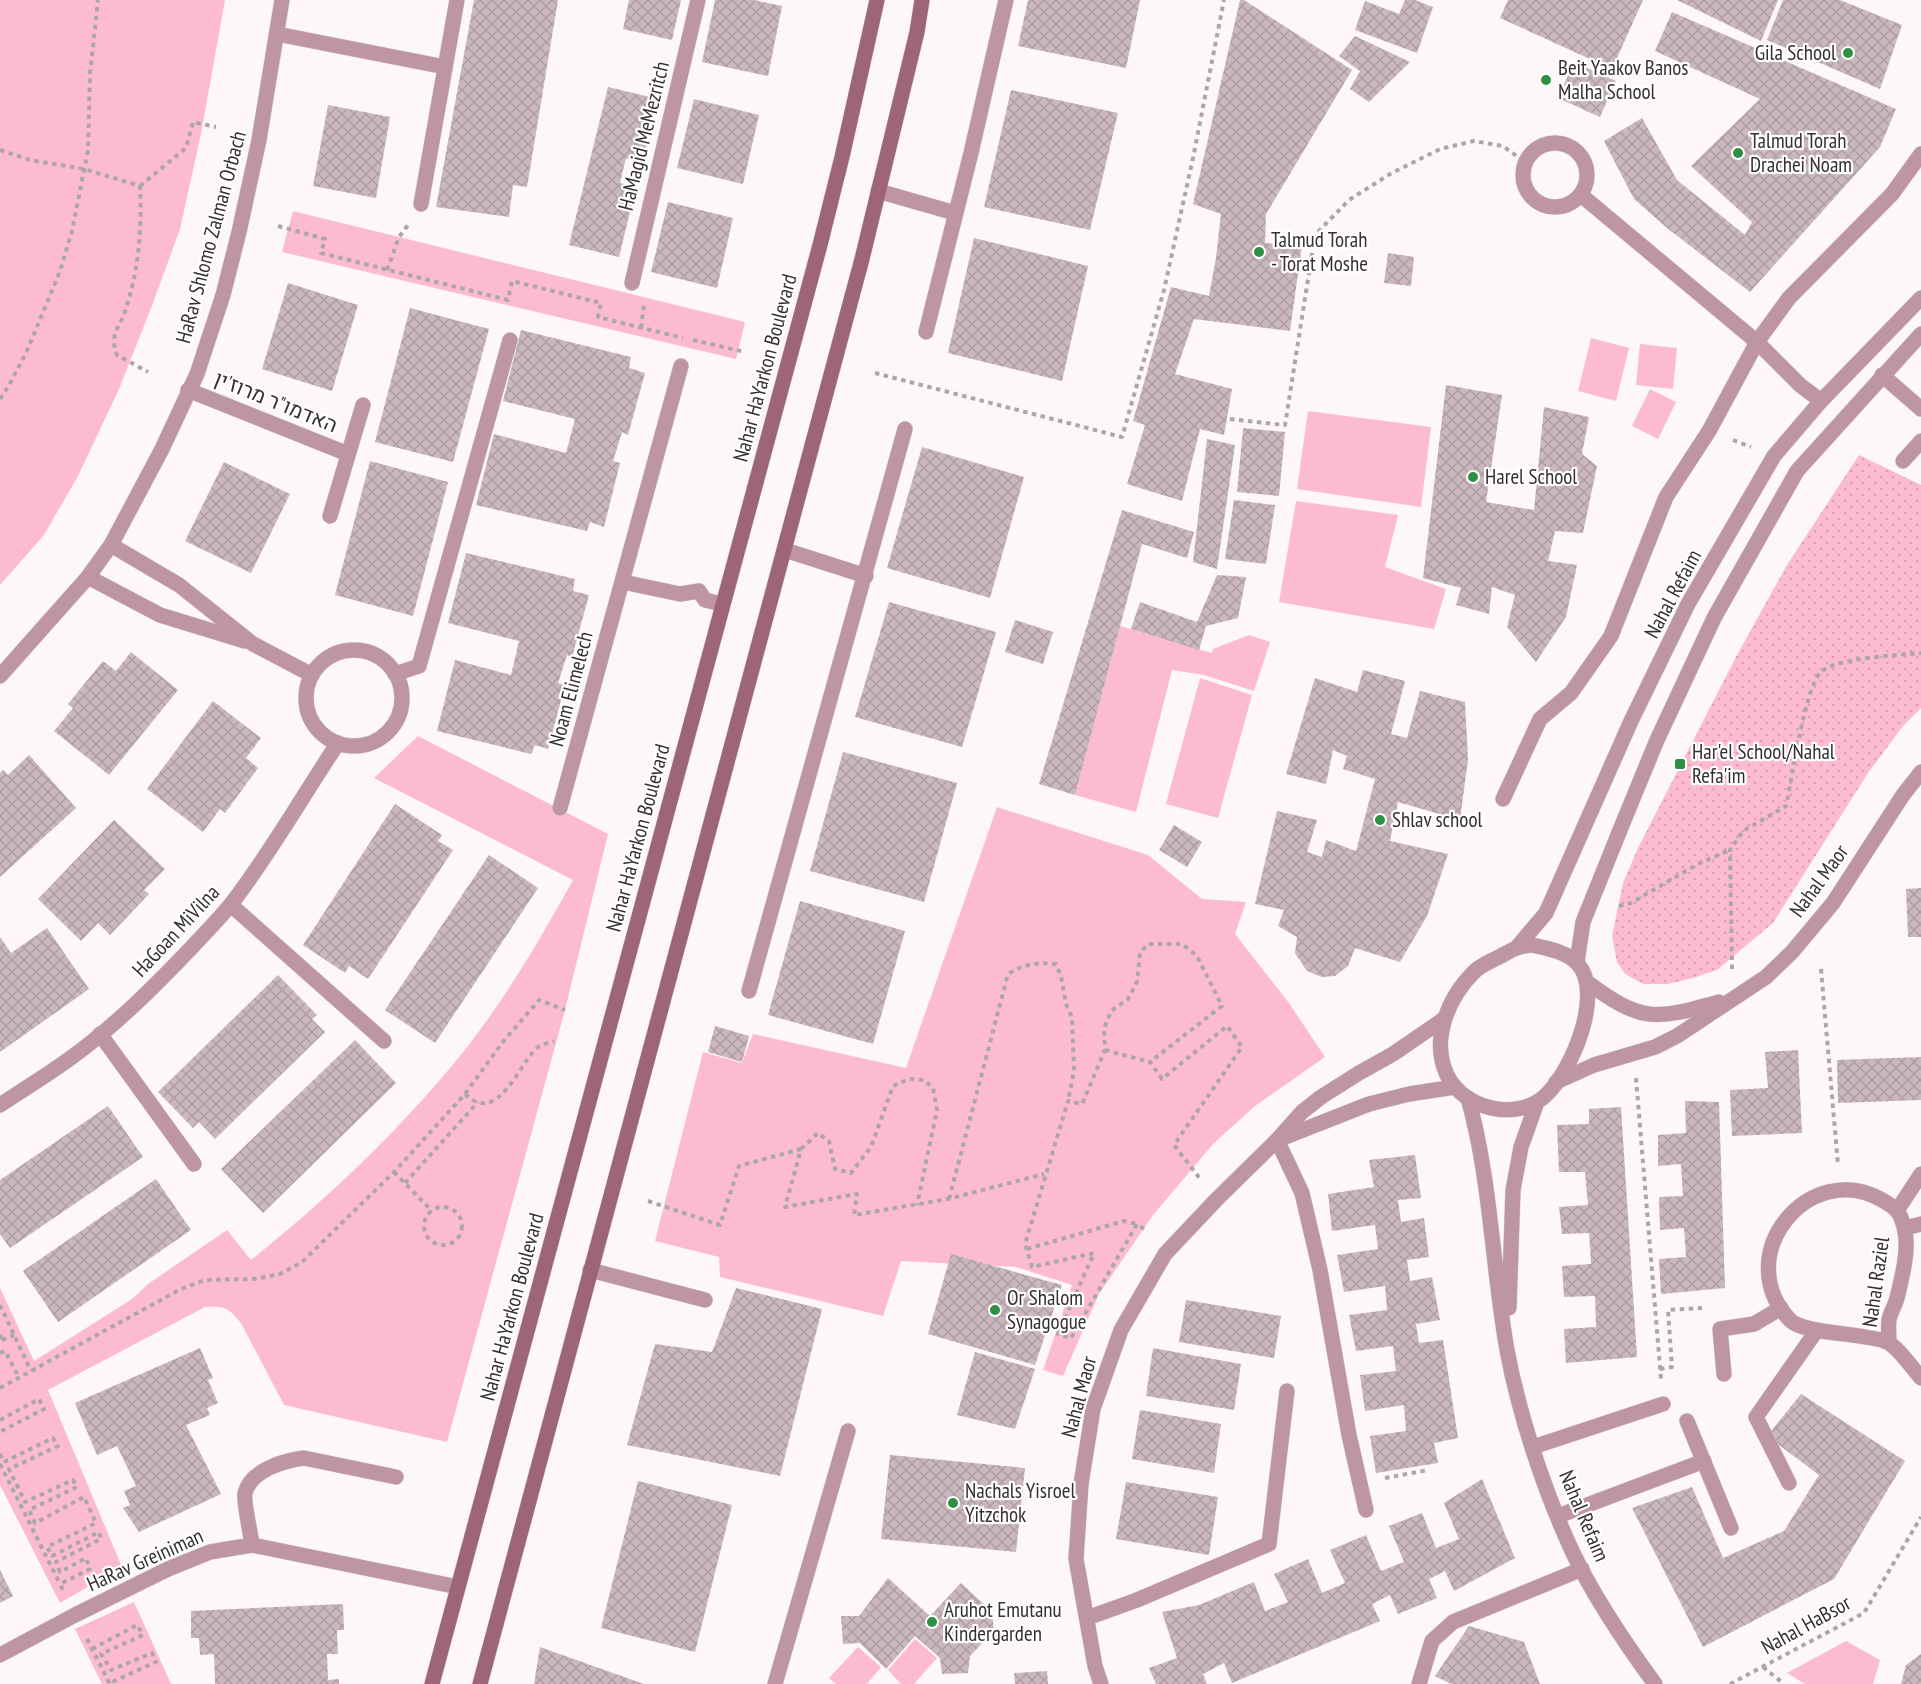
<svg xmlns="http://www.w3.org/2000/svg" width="1921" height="1684" viewBox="0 0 1921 1684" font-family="'PT Sans Narrow',Heebo,sans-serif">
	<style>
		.grass { fill: url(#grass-dots) }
		.park { fill: #fdbbd2 }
		.building { fill: url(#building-cross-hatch) }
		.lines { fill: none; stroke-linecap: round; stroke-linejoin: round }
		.service-casing { stroke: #dad3d5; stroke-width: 16 }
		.minor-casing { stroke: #dad3d5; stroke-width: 16 }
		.tertiary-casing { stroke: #dad3d5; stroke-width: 16 }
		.secondary-casing { stroke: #dad3d5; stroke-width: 16 }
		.path { stroke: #ada6a8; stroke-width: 4; stroke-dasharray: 4.5 4.5; stroke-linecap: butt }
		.service { stroke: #be95a2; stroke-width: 15 }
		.minor { stroke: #be95a2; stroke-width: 15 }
		.tertiary { stroke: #be95a2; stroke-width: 15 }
		.secondary { stroke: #9e6479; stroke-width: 15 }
		.poi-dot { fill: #2f8f42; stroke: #fff; stroke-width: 2 }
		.labels { text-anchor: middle; stroke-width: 4.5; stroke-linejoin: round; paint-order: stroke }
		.poi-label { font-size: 21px; fill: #362f31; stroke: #fff; text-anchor: start }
		.street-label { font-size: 21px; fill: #362f31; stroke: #fff }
	</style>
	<defs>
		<pattern id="grass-dots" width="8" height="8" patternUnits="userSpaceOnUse" patternTransform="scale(1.5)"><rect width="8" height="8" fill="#fdbbd2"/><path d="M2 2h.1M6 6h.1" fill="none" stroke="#d9a1b5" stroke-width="1.8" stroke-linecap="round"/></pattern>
		<pattern id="building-cross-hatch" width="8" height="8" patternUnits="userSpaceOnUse" patternTransform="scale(1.5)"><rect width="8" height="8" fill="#cab8be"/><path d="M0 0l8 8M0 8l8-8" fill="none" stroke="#ae9ea4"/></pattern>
	</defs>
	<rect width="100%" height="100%" fill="#fef7f9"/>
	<path class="grass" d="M1859,455L1921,485V708L1903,726L1868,773L1773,923L1717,970L1693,978L1668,984H1643L1625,974L1617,962L1612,936L1623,883L1638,848L1737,655L1787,565Z"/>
	<g class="park">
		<path d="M0,0H225L201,134L180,229L153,303L119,389L78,476L44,535L0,585Z"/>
		<path d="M293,211L745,322L736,359L282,252Z"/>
		<path d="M1591,338L1629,348L1616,401L1578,391Z"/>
		<path d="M1640,344L1677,348L1673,389L1636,385Z"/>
		<path d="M1650,389L1676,402L1658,439L1632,426Z"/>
		<path d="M1308,411L1431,427L1421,507L1297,489Z"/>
		<path d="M1296,501L1398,515L1385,567L1446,589L1434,629L1279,602Z"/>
		<path d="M1120,626L1212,653L1213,649L1249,635L1270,642L1254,691L1204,675L1172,670L1136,812L1075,795Z"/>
		<path d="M1200,678L1252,695L1218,818L1166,804Z"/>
		<path d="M418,736L608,834L565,1010L447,1442L284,1405L242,1325C230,1308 225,1306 205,1307L48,1390L122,1567L60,1603L0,1485V1288L34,1361L132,1299L148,1284L227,1230L251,1260C331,1196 404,1126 468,1046C508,994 541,938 573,880L374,778Z"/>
		<path d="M997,807L1148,855L1202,899L1246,902L1235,934L1289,1003L1325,1057L1255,1106L1214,1143L1153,1215L1099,1294L1063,1376L1043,1370L1072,1285L1016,1267L901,1261L883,1316L720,1277L719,1257L655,1241L703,1052L742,1063L753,1034L906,1068Z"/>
		<path d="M134,1602L171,1684H102L75,1629Z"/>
		<path d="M915,1639L937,1658L914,1684H901L888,1670Z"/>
		<path d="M1846,1641L1880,1660L1873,1684H1805L1787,1673Z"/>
		<path d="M858,1647L881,1667L867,1684H836L829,1678Z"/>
	</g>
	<g class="building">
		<path d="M474,0H558L527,187L513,185L509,217L436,207Z"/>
		<path d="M629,0H681L672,40L623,29Z"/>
		<path d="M715,0H754L782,6L768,76L702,62Z"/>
		<path d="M1028,0H1140L1126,68L1018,46Z"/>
		<path d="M1240,0H1244L1352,70L1266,214L1265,243L1302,245L1290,331L1194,319L1175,374L1232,389L1224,435L1200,429L1182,501L1127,484L1145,425L1133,421L1171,287L1209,296L1216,258L1221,214L1193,204Z"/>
		<path d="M1405,0H1415L1433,7L1417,53L1355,30L1365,1L1399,14Z"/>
		<path d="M1508,0H1643L1612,69L1500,18Z"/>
		<path d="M1677,0H1778L1761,41Z"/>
		<path d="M1783,0H1840L1902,25L1880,89L1767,40Z"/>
		<path d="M1672,12L1896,109L1880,147L1750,292L1667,228L1634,199L1604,141L1642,118L1677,180L1745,235L1752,222L1691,166L1760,99L1655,51Z"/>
		<path d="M1355,36L1410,62L1369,102L1350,89L1360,71L1339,56Z"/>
		<path d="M1574,62L1616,81L1600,117L1558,98Z"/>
		<path d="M608,87L658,99L642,163L626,158L620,183L636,187L619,257L569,245Z"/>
		<path d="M1011,90L1118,113L1090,230L984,207Z"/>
		<path d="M694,99L759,115L743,184L677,168Z"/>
		<path d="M328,105L390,117L376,198L313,186Z"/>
		<path d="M668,202L733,218L717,288L651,272Z"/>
		<path d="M974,238L1088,266L1062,381L948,353Z"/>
		<path d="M1388,253L1414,257L1411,286L1384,283Z"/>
		<path d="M288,283L358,305L332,391L262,369Z"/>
		<path d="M410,308L489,329L453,462L375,442Z"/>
		<path d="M521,330L631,357L629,368L645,373L628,435L622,432L613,461L620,463L604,527L590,522L587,531L476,505L494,434L566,453L575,419L503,401Z"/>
		<path d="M1446,385L1502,395L1486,502L1534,510L1544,407L1589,417L1582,454L1597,466L1583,533L1555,531L1548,561L1577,565L1566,617L1536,662L1507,627L1515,595L1492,587L1489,614L1456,605L1461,588L1423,578Z"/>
		<path d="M1243,428L1285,432L1279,496L1237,492Z"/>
		<path d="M1207,439L1235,445L1217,569L1193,562Z"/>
		<path d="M922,447L1024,477L990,598L887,568Z"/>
		<path d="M370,461L448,482L413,616L335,595Z"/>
		<path d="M224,462L290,494L251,573L185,541Z"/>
		<path d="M1234,500L1275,505L1266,564L1225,559Z"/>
		<path d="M1122,510L1194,532L1187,558L1142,544L1075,795L1039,784Z"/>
		<path d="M466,553L575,579L573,591L589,595L572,657L567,655L558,683L565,685L548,749L535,745L531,754L437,731L455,660L511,675L519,641L448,623Z"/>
		<path d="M1217,575L1246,577L1238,618L1206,626L1199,650L1131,629L1140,602L1197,622Z"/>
		<path d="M889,602L996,632L962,747L855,717Z"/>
		<path d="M1015,620L1053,632L1043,664L1005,652Z"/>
		<path d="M131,652L178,690L109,775L54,731L73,708L68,704L103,661L116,671Z"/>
		<path d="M1363,670L1405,681L1391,734L1407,738L1420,691L1465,702L1468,759L1460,820L1398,802L1390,841L1448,854L1427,916L1400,962L1355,948L1348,966L1335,976L1322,977L1307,971L1295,953L1297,937L1278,926L1284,910L1255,904L1277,811L1317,820L1307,852L1322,857L1326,840L1356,851L1375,779L1343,769L1347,756L1333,750L1326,784L1286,774L1315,678L1357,692Z"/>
		<path d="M213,701L261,738L246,758L258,768L225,813L220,809L203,832L147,789Z"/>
		<path d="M843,752L957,783L924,902L810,871Z"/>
		<path d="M29,755L76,808L0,877V773L3,770L8,775Z"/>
		<path d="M395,804L442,835L438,841L453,850L368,979L349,966L345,973L303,945Z"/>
		<path d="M114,820L165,869L144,890L149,894L110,935L98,923L81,941L38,899Z"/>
		<path d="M1174,825L1202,842L1187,867L1159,850Z"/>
		<path d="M489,855L538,888L435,1043L385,1010Z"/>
		<path d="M1921,888V937H1908L1906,889Z"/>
		<path d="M800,901L905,931L873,1044L768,1015Z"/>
		<path d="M47,928L89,989L0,1052V937L11,953Z"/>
		<path d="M278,975L317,1015L312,1019L325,1032L215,1139L199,1122L193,1128L158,1092Z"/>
		<path d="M715,1026L749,1036L742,1062L708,1052Z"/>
		<path d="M355,1040L396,1083L263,1213L221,1169Z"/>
		<path d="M1798,1050L1802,1133L1732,1136L1730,1090L1768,1088L1765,1052Z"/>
		<path d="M1921,1057V1100L1838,1103L1837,1060Z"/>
		<path d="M1685,1101L1719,1102L1725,1288L1661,1294L1659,1259L1686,1257L1684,1228L1660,1230L1659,1197L1683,1196L1681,1164L1658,1166V1135L1686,1133Z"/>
		<path d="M108,1106L143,1157L10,1248L0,1234V1180Z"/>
		<path d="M1621,1107L1637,1357L1566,1363L1564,1329L1596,1327L1595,1296L1564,1297L1562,1266L1591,1264L1589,1233L1562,1234L1559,1207L1588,1205L1585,1172H1559L1557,1125L1589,1124V1109Z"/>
		<path d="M1415,1155L1421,1198L1398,1200L1401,1222L1424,1218L1429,1257L1407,1260L1410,1281L1432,1277L1440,1320L1416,1324L1419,1343L1443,1340L1458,1438L1434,1443L1438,1463L1376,1473L1370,1436L1406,1431L1404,1405L1365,1411L1360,1375L1396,1371L1393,1346L1356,1351L1349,1315L1387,1310L1385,1286L1344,1292L1337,1255L1378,1249L1375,1225L1332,1231L1328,1194L1374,1187L1369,1160Z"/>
		<path d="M156,1179L191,1230L58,1322L23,1271Z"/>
		<path d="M951,1254L1062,1285L1035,1365L928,1334Z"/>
		<path d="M736,1288L822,1309L780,1476L627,1445L655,1344L712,1352Z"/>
		<path d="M1186,1300L1281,1316L1274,1358L1179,1342Z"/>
		<path d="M200,1348L213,1378L208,1380L218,1403L207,1408L210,1415L186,1425L221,1494L139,1532L123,1508L130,1505L124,1491L136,1486L117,1446L97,1455L75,1403Z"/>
		<path d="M1153,1348L1241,1364L1234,1410L1146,1396Z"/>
		<path d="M975,1352L1035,1369L1015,1429L957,1415Z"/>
		<path d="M1801,1394L1905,1461L1834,1579L1703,1647L1632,1508L1692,1487L1723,1558L1784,1531L1819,1475L1767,1436Z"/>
		<path d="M1140,1410L1221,1424L1214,1473L1132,1459Z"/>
		<path d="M890,1455L1025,1468L1016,1552L881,1539Z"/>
		<path d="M1482,1479L1515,1558L1454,1591L1445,1571L1429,1579L1437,1598L1398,1614L1390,1595L1372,1604L1380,1621L1232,1683L1224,1663L1203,1674L1207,1684H1156L1149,1668L1177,1658L1162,1612L1199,1605L1254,1582L1265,1611L1288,1602L1274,1574L1308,1559L1322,1593L1345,1583L1330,1550L1366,1535L1381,1571L1404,1562L1389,1526L1422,1513L1436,1548L1459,1539L1444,1503Z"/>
		<path d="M638,1481L732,1505L695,1652L601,1628Z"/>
		<path d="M1126,1482L1218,1497L1209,1555L1116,1539Z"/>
		<path d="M0,1570L13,1596L0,1603Z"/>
		<path d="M888,1578L930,1616L961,1583L992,1612L994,1631L970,1656L968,1673L942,1674L940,1658L915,1636L886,1669L860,1643L843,1644L841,1616H859Z"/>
		<path d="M343,1604L344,1630H337L338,1654H327L328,1680L339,1679V1684H215L214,1654L200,1655L199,1638H191V1611Z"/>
		<path d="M1469,1626L1524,1642L1540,1684H1451L1435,1676Z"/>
		<path d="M540,1647L644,1684H534Z"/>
		<path d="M1921,1654V1684H1901L1906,1665Z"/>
		<path d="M1047,1671L1048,1684H1015L1014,1673Z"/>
	</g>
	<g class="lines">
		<defs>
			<g id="service">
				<path d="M277,34L445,67"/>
				<path d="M878,191L955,213"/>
				<path d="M421,204L457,0"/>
				<path d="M632,283L698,0"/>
				<path d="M926,332L971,153L1006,0"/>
				<path d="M1882,375L1921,409"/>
				<path d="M188,390L348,454"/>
				<path d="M1903,461L1921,441"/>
				<path d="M330,516L363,405"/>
				<path d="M785,550L866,576"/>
				<path d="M623,582L680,594L699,591L705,600L722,604"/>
				<path d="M395,674L419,666L510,340"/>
				<path d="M560,808L681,366"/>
				<path d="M231,905L384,1041"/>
				<path d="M749,991L905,429"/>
				<path d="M100,1034L194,1164"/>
				<path d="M1277,1140L1302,1193L1320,1270L1349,1435L1366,1510"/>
				<path d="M1898,1209L1921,1174"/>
				<path d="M1905,1228L1921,1224"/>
				<path d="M590,1270L705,1300"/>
				<path d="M1724,1374L1720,1329L1754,1324L1781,1308"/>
				<path d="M1687,1421L1731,1528"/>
				<path d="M1533,1447L1663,1404"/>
				<path d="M1789,1483L1756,1417L1817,1330"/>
				<path d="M1558,1516L1704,1461"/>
				<path d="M252,1545C251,1534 243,1501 245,1493C251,1470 283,1461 304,1458L396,1477"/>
				<path d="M1087,1618L1137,1600L1269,1544L1287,1391"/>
				<path d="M0,1655L75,1615L168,1569L210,1552L252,1545L458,1587"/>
				<path d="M775,1684L848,1431"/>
				<path d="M1419,1684L1432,1641L1453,1622L1582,1569"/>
			</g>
			<g id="minor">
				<circle cx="1555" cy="175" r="32"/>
				<path d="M1581,195L1757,342L1800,385L1821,401"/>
				<path d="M111,545L179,585L253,644L312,675"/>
				<path d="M88,577L160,615L245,641"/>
				<circle cx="354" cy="698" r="48"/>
				<path d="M0,676L88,577L111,545L162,449L197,374L223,295L239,232L259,140L282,0"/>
				<path d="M1503,799L1540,719L1571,693L1611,636L1666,497L1709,431L1757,342L1789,298L1892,194L1921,154"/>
				<path d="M1587,982C1642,1023 1655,1020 1719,1002"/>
				<path d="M1556,1082L1594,1065L1655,1047L1677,1036L1766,977L1792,952L1833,903L1903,795L1921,772"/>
				<path d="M0,1105C24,1089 49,1074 72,1057C116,1025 155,986 193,946C206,932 220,918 232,903C271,852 302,797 338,743"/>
				<path d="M1280,1139L1369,1104L1409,1094L1455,1087"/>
				<path d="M1889,1343C1889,1336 1888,1327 1889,1320C1890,1313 1895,1306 1897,1298C1902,1277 1910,1248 1904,1227C1900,1211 1896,1208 1882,1200C1809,1158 1729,1256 1790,1320C1803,1334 1865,1333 1887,1342C1897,1346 1913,1369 1921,1378"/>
				<path d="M1101,1684L1095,1666L1076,1559L1081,1484L1093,1409L1121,1330L1165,1254L1217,1199L1277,1140L1302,1112L1321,1097L1359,1073L1393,1054L1444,1019"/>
			</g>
			<g id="tertiary">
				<path d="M1532,945C1546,948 1568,952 1578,964C1604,994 1572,1069 1548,1093C1520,1123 1464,1110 1447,1075C1430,1039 1449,996 1475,971C1481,965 1491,961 1499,957C1512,950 1517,946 1532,945Z"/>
				<path d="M1518,946L1546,913L1631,721L1688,604L1774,456L1821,401L1921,298"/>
				<path d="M1577,962L1583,922L1620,830L1657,740L1714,618L1797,471L1921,334"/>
				<path d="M1468,1098C1491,1180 1492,1266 1507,1350C1519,1415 1545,1493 1573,1553C1595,1599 1625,1643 1655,1684"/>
				<path d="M1509,1308L1513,1190L1521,1147L1537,1102"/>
			</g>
			<g id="secondary">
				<path d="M432,1684L820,245L842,157L877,0"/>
				<path d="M480,1684L862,259L917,32L922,0"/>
			</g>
		</defs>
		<use href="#service" class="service-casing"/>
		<use href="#minor" class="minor-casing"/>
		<use href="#tertiary" class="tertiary-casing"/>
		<use href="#secondary" class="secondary-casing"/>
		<g class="path">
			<path d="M0,150L30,160L84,169L140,186C142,228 139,271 125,311C119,329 109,335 117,355L148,372"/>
			<path d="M140,186L186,148L193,122L216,127"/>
			<path d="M278,226L325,239L321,253L508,300L512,281L601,303L598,317L683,338"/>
			<path d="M387,270L399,237L408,225"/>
			<path d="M641,328L644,305"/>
			<path d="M693,340L745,352"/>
			<path d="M875,373L1122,437L1164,290L1193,158L1224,0"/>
			<path d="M0,399L8,387L26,353L44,310L60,271L72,231L88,150L90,74L98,0"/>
			<path d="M1230,419L1285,425L1315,235L1349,200L1390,174L1440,149L1474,141L1503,146L1526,163"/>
			<path d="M1733,440L1751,447"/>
			<path d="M1619,906L1631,903L1698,864L1730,850"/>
			<path d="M1732,969L1730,850L1743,831L1786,806C1792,779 1805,687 1821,672C1835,658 1900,655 1921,653"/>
			<path d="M1821,969L1838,1165"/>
			<path d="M1105,1050L1150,1062L1162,1079L1227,1026L1242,1047L1174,1145L1201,1180"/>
			<path d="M1636,1078L1661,1379"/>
			<path d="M465,1094C498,1126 518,1065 537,1048C541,1044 549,1043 554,1041"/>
			<path d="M801,1149L818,1133L829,1141L835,1169L851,1173L871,1147L893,1086L909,1079L924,1080L933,1088L937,1110L917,1205"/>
			<path d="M394,1172L432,1211"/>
			<path d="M405,1183L478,1102"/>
			<path d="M949,1199L1008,974C1024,964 1037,962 1056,964L1061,976L1066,1004L1072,1018L1074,1071L1068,1101"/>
			<path d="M648,1201L720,1225L739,1166L801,1149L785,1207L857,1194L854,1215L948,1199L1044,1174"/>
			<circle cx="443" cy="1226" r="19"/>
			<path d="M1144,1229L1137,1224L1071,1338L1058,1334L1094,1253L1032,1267L1025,1244L1068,1101L1082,1104L1105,1050L1104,1029L1111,1011L1128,999L1137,982L1140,953L1148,944H1182L1197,956L1222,1006L1150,1062"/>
			<path d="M1027,1249L1124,1221L1137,1224"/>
			<path d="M0,1305L31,1371"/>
			<path d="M0,1335L2,1340L0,1341"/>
			<path d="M2,1340L14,1335"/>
			<path d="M0,1353L5,1351L19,1378"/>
			<path d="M1660,1369L1672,1367L1668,1310L1702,1308"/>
			<path d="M0,1388L181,1289L205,1280L254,1279L280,1274L302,1262L394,1172L465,1094L502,1043L539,1000L565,1010"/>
			<path d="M0,1420L39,1399L44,1409L0,1432"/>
			<path d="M0,1454L4,1462L53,1438L58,1446L9,1469L25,1502L73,1480L77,1487L29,1510L35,1523L84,1497L96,1523L47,1547L52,1556L99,1532L101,1539L56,1562L60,1572L86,1558L90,1569L60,1584L64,1592"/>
			<path d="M0,1464L60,1584"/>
			<path d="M1385,1478L1428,1470"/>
			<path d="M87,1639L110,1684"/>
			<path d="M92,1649L137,1625L143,1635L101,1654L111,1670L152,1653L156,1662L114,1681L116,1684"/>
			<path d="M1763,1667L1784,1684"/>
			<path d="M1730,1684L1864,1613L1921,1517"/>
		</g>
		<use href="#service" class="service"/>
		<use href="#minor" class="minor"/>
		<use href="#tertiary" class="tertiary"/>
		<use href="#secondary" class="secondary"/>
	</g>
	<g class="poi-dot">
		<circle cx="1848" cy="53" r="6"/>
		<circle cx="1546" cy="80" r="6"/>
		<circle cx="1738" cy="153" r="6"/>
		<circle cx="1259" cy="252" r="6"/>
		<circle cx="1473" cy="477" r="6"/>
		<rect x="1674" y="758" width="12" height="12" rx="3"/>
		<circle cx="1380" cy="820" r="6"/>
		<circle cx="995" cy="1310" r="6"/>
		<circle cx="953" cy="1503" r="6"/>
		<circle cx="932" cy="1622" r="6"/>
	</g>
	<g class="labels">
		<g class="poi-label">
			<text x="1836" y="60" text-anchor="end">Gila School</text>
			<text x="1558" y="75">Beit Yaakov Banos<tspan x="1558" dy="24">Malha School</tspan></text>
			<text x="1750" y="148">Talmud Torah<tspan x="1750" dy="24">Drachei Noam</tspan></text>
			<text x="1271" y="247">Talmud Torah<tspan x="1271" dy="24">- Torat Moshe</tspan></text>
			<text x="1485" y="484">Harel School</text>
			<text x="1692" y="759">Har'el School/Nahal<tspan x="1692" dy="24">Refa'im</tspan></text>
			<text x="1392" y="827">Shlav school</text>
			<text x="1007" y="1305">Or Shalom<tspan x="1007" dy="24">Synagogue</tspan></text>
			<text x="965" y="1498">Nachals Yisroel<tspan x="965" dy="24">Yitzchok</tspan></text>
			<text x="944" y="1617">Aruhot Emutanu<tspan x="944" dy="24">Kindergarden</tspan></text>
		</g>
		<g class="street-label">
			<text transform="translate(644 136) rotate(-76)" y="7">HaMagid MeMezritch</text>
			<text transform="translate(211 237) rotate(-75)" y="7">HaRav Shlomo Zalman Orbach</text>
			<text transform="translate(765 368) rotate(-75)" y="7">Nahar HaYarkon Boulevard</text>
			<text transform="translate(276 402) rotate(22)" y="7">האדמו"ר מרוז'ין</text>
			<text transform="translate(1673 594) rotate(-62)" y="7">Nahal Refaim</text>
			<text transform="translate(571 689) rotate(-75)" y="7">Noam Elimelech</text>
			<text transform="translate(638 838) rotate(-75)" y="7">Nahar HaYarkon Boulevard</text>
			<text transform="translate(1819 881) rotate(-54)" y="7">Nahal Maor</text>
			<text transform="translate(176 931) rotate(-47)" y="7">HaGoan MiVilna</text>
			<text transform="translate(1876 1282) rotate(-82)" y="7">Nahal Raziel</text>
			<text transform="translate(512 1307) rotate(-75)" y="7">Nahar HaYarkon Boulevard</text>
			<text transform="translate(1079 1397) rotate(-75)" y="7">Nahal Maor</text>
			<text transform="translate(1584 1516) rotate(67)" y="7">Nahal Refaim</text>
			<text transform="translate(145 1560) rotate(-24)" y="7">HaRav Greiniman</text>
			<text transform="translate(1806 1625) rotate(-29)" y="7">Nahal HaBsor</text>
		</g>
	</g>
</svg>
